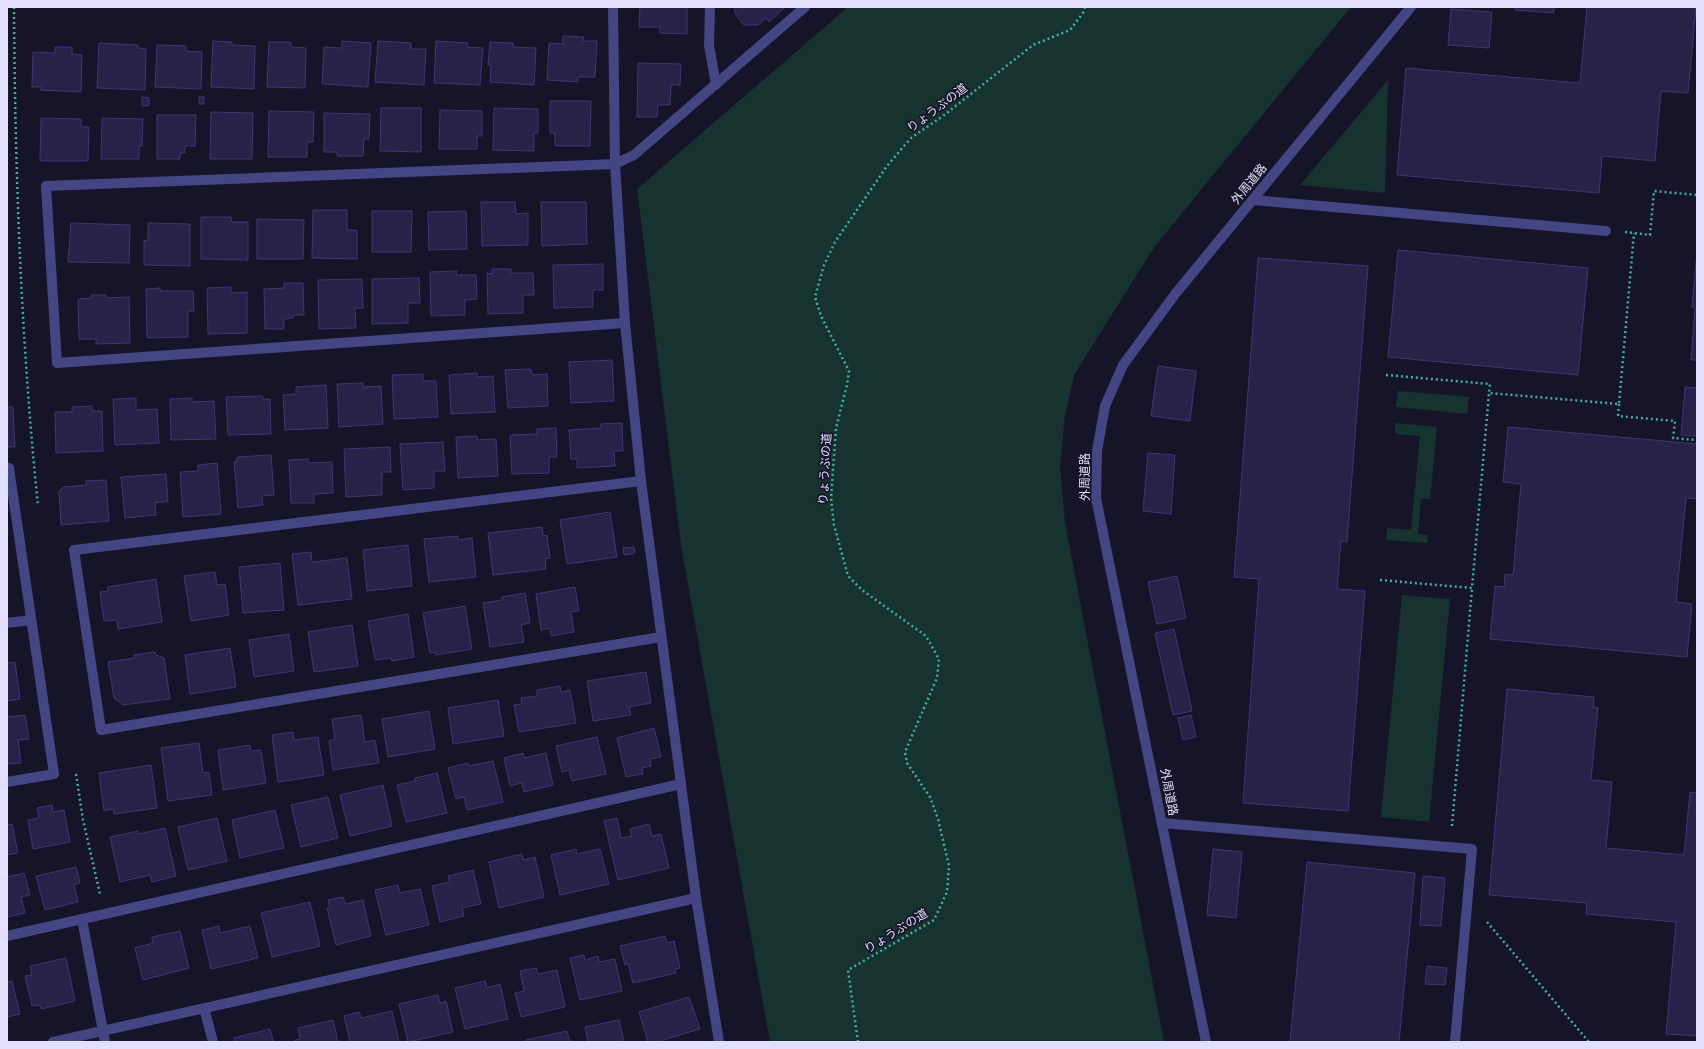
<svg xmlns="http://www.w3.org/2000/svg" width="1704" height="1049" viewBox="0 0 1704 1049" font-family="Karla,'Noto Sans JP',sans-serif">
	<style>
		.green { fill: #173330 }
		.building { fill: #282248; stroke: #3f3672 }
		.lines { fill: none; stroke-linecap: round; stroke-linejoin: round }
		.path { stroke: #3fb0a3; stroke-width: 2.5; stroke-dasharray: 2 3; stroke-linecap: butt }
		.minor { stroke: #444583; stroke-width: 10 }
		.labels { text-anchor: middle; stroke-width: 3.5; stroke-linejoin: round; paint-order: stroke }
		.street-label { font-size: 12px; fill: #e1dffc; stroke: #161429 }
	</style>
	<rect width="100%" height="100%" fill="#161429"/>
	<g class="green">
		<path d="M848,7H1351L1155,246L1074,375L1065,416L1060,467L1065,523L1164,1042H770L681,545L637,189Z"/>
		<path d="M1388,80L1385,193L1300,185Z"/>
		<path d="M1398,391L1469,397L1467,414L1396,407Z"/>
		<path d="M1395,423L1437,427L1430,499H1421L1418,534L1428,535L1427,543L1386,540L1387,528L1411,530L1420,436L1395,434Z"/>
		<path d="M1402,595L1450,599L1429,822L1381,817Z"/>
	</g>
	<g class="building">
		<path d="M640,7H687V34L660,33V27H639Z"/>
		<path d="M734,7H783L784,8L769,22L766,18L758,25H744L736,15Z"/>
		<path d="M1515,7H1554V13L1515,10Z"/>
		<path d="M1587,7H1696L1688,93L1661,91L1655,161L1602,156L1599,193L1397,175L1406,68L1580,83Z"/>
		<path d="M1451,9L1492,12L1489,48L1448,45Z"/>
		<path d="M563,36L584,37L583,41H597L595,77H578V82L547,80L549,43L563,44Z"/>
		<path d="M213,41L232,42V45L255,46L254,89L211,87Z"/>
		<path d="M342,41L371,43L368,87L322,84L324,47L342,48Z"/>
		<path d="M378,41L411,43V49H426L424,85L375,82Z"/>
		<path d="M436,41L468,43L467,47L483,48L480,85L434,83Z"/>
		<path d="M269,42H291V47L306,48L305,88L267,87Z"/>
		<path d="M490,42L513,43V47L536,48L534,85L490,82L491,65H488Z"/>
		<path d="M99,43L138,45V48L146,49L145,90L97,88Z"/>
		<path d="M157,45L186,46V51L202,52L201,89L155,87Z"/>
		<path d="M55,47H72V54L82,55L81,92L40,90L41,87H32L33,52L55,53Z"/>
		<path d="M638,63L681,64L680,85H671L670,105H658L657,117H637Z"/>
		<path d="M142,97L149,98V106H142Z"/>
		<rect x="199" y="97" width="5" height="7"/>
		<path d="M550,101H591L590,146H555V133H550Z"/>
		<path d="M381,108H421V152L380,151Z"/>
		<path d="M494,108L538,109V133H534V151L493,150Z"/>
		<path d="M440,110L482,111V136H477V149H439Z"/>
		<path d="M269,111L314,112L313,142H307V157H268Z"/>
		<path d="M211,112L253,113L252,159H210Z"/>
		<path d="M324,113L370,114L369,139H364L363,156H337V152H324Z"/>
		<path d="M157,115H196L195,146H185V153H180V159H157Z"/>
		<path d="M41,118L81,119V127H89L88,161H40Z"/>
		<path d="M102,118L143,119L142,146H139V159H101Z"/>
		<path d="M481,202H515L516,214L528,213V245L482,246Z"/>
		<path d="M541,202H586L587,244L542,246Z"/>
		<path d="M313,210H347V230H357V259L312,258Z"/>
		<path d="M372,211H412L411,252H372Z"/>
		<path d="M466,211L467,249L429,250L428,212Z"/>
		<path d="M201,217H231L232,222H248V260L201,259Z"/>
		<path d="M257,219L304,220L303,259H257Z"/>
		<path d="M71,223L130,225L129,263L68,262Z"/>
		<path d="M148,223L190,224V266L144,265V240L148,241Z"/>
		<path d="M1398,250L1588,268L1578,375L1388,357Z"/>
		<path d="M1697,252V360H1691L1695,308L1692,307Z"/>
		<path d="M1258,258L1368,266L1347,542L1341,541L1337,589L1365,591L1348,811L1243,803L1259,579L1234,577Z"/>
		<path d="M603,264V290H593V307L554,308L553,265Z"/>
		<path d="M492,269H511V273H533L534,295H523V313L488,314L487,273L492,274Z"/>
		<path d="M457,271L456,275H476L477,299L465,300V315L431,316L430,272Z"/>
		<path d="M419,278L420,303H408V323L372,324V279Z"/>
		<path d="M362,279L363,308H355L356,328L319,329L318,280Z"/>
		<path d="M284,283H303L304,315H293V318L284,319V329H265L264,289L284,288Z"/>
		<path d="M231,287V293L247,292V333L208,334L207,288Z"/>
		<path d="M160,288V291H193L194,311H188V337L147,338L146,289Z"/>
		<path d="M91,295H106V298L129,297L130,343L96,344V339H79L78,299L91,298Z"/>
		<path d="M612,360L614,401L571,403L569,362Z"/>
		<path d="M1158,366L1196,371L1190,421L1151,416Z"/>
		<path d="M531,369L532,375L547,374L548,406L508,408L505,370Z"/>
		<path d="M477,373V377L493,376L495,412L451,414L449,375Z"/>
		<path d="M423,374V381H436L438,417L394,419L392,375Z"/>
		<path d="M363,383V387L381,386L383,424L339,427L337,384Z"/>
		<path d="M326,385L328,428L285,430L283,395L296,394V387Z"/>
		<path d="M1685,387L1697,388V436L1681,435Z"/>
		<path d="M263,396V399H270L271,434L228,435L226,397Z"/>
		<path d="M136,398V410L157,409L159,443L115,445L113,399Z"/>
		<path d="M192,398V402L214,401L216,439L171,440L170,399Z"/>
		<path d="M92,406V411H102L103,451L56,453L55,412H72V407Z"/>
		<path d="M7,407H13L15,447H7Z"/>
		<path d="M622,423L623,451H614L615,466L577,468V459H571L569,430L601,428V424Z"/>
		<path d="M1508,427L1697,444V499L1686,498L1676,602L1692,604L1687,657L1490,639L1495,586L1504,587L1505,574L1513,575L1521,484L1503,482Z"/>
		<path d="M556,428L557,457H549V473L512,474L510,435L537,434V429Z"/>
		<path d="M477,436V440L496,439L498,476L458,478L456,437Z"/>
		<path d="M443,442L445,471H434V488L403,490L400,444Z"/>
		<path d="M390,447L391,472H382V495L346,497L344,449Z"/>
		<path d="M1148,453L1175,455L1171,514L1143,511Z"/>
		<path d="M271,455L274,495L262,496L263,505L238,508L234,462L237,461V457Z"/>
		<path d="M308,459L309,463L332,462L333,493L314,494V503H291L289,460Z"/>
		<path d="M217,463L221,514L183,517L180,472L198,471V465Z"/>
		<path d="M166,474L168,501L155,503L156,515L125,518L121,477Z"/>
		<path d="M106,480L109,521L61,525L59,491L64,487L86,485V481Z"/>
		<path d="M610,512L617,557L567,564L560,520Z"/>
		<path d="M542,527L543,536L547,535L550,558L545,559L546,569L493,575L488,533Z"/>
		<path d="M458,536V540L472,538L476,577L429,582L424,539Z"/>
		<path d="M408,545L412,586L367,591L363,550Z"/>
		<path d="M634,547L635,553L624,555L623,548Z"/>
		<path d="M311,552L312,562L347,558L352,599L298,605L292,554Z"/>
		<path d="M280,563L284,610L243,613L239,567Z"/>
		<path d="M215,572L217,585L225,584L229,615L191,621L184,576Z"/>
		<path d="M1177,576L1186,618L1157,624L1148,582Z"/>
		<path d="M156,579L162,622L118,629L117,620L104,621L100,592L108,591V587Z"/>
		<path d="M575,587L579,611L571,612L574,632L551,636L550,628L541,630L536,594Z"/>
		<path d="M525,593L530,623L521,625L524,642L490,647L483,603L502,600V597Z"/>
		<path d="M465,606L472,649L436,655L435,652L430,653L423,613Z"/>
		<path d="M408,614L414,657L392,661L391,658L375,660L368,621Z"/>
		<path d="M352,625L358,666L314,672L308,632Z"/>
		<path d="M1174,629L1192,711L1173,715L1155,633Z"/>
		<path d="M289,634L294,671L254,677L249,640Z"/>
		<path d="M230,648L236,687L190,694L185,655Z"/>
		<path d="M155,652L156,655L164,658L170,699L123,705L114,698L108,662L134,658V655Z"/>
		<path d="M15,662L20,699L7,701V663Z"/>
		<path d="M646,672L651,703L629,707L631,715L593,721L587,681Z"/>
		<path d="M560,686L561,692L570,690L576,723L519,732L514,705L522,704L521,698L537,696V690Z"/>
		<path d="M1507,689L1594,697L1593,707L1598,708L1591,780L1612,782L1606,848L1684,855L1690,792L1697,793V1036L1666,1034L1676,922L1586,914L1587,903L1489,895Z"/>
		<path d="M498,700L504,736L453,744L448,708Z"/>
		<path d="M429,711L435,749L388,757L382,719Z"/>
		<path d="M25,715L29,739L18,740L21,763L7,764V717Z"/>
		<path d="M361,715L365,742L375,740L379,763L333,770L329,741L335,739L332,719Z"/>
		<path d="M1191,715L1196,737L1183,740L1178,718Z"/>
		<path d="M654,728L661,757L650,759L651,766L642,768L643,774L626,777L617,738Z"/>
		<path d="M293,732L294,740L318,737L324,775L278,782L272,735Z"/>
		<path d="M597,737L606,774L572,781L569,770L562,772L556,746Z"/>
		<path d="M199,743L203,773L209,772L212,795L168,801L161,748Z"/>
		<path d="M250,745L251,751L261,750L266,783L223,790L218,750Z"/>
		<path d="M523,753L524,758L546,753L553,785L524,792L522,783L510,786L504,758Z"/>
		<path d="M493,761L503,802L467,810L464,797L456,799L448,768L468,763L469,766Z"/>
		<path d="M151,765L157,808L114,814L113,809L104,811L99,773Z"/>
		<path d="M437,773L447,813L406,822L397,785L415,781V778Z"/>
		<path d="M383,785L392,826L350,836L340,795Z"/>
		<path d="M328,797L338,838L301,847L291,805Z"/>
		<path d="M52,805L53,812L64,810L70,842L33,849L28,820L39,818L37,808Z"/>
		<path d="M275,810L284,848L240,858L232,820Z"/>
		<path d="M217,818L227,861L188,870L178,827Z"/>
		<path d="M617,818L621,838L632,836L630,829L649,824L652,836L661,834L669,868L618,880L604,821Z"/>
		<path d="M12,824L18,853L7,855V825Z"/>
		<path d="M165,828L176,876L152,882L150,875L120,882L110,837L138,831L139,834Z"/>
		<path d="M576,849L577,854L600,849L609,884L560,895L551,855Z"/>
		<path d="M1213,849L1242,852L1236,918L1207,915Z"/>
		<path d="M522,854L523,860L535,857L544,897L499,908L489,862Z"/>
		<path d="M1307,862L1415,873L1399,1042H1290Z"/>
		<path d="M76,867L80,883L74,885L78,902L45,910L36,876Z"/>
		<path d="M473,870L481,904L462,908L464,916L440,922L432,886L450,882L448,876Z"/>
		<path d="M24,873L30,895L21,897L25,913L7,917V877Z"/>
		<path d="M1423,876L1445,878L1441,926L1420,925Z"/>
		<path d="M398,885L400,893L420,889L429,925L386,935L375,890Z"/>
		<path d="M343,897L345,904L363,900L371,936L336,945L327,908H330L328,900Z"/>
		<path d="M310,902L320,946L272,957L261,913Z"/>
		<path d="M219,926L220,933L250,926L258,958L211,969L202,930Z"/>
		<path d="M180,931L189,968L143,980L135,948L153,943L152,937Z"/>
		<path d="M665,936L667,943L674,941L680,968L675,969L676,973L633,983L628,963L625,965L620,946Z"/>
		<path d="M584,955L585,960L598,956L599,962L615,959L622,991L580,1000L570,958Z"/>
		<path d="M66,958L75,1001L41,1009L40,1005L32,1006L25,976L32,975L30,966Z"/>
		<path d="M1427,966L1447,968L1445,985L1425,984Z"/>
		<path d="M536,968L538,974L557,970L565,1007L521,1017L515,993L524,991L520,971Z"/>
		<path d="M12,981L20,1014L7,1017V982Z"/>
		<path d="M485,981L487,988L500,984L508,1019L465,1029L455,988Z"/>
		<path d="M438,995L440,1003L446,1001L453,1032L408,1042L399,1004Z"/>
		<path d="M689,997L700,1029L663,1040L664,1042H648L639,1012Z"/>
		<path d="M392,1011L399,1042H350L344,1016L359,1012L361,1018Z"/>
		<path d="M333,1020L338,1042H296L295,1040L300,1039L298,1028Z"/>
		<path d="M619,1020L624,1042H588L585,1027Z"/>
		<path d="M270,1029L273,1041L268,1042H235L234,1038Z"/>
		<path d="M567,1031L570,1042H526V1040Z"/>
	</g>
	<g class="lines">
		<g class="path">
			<path d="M14,7C15,174 21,340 38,506"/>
			<path d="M1625,232L1650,235L1654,191L1697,195"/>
			<path d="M1386,375L1490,384L1489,393L1619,404L1634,233"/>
			<path d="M1619,404L1618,416L1675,421L1673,438L1697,440"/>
			<path d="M1380,580L1472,588L1489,393"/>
			<path d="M76,774L83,820L100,894"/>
			<path d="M1452,826L1472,588"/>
			<path d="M1487,922L1589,1042"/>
			<path d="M858,1042L848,970L934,920L947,892L949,866L938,819L930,797L907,763L905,752L937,678L939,659L926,636L862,590L848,576L834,525L831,498L836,428L847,385L849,371L821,316L815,297L824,265L835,242L887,166L911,138L943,116L1033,45L1070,30L1083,13L1085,7"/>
		</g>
		<g class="minor">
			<path d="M613,7L615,164L46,186L57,363L625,323"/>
			<path d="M710,7L709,45L716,85"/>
			<path d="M1253,200L1606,231"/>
			<path d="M7,469L9,468L54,774L7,782"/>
			<path d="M641,481L74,550L101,730L661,637"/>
			<path d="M7,623L31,620"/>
			<path d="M1162,823L1472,849L1455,1042"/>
			<path d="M82,919L105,1042"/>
			<path d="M7,936L681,784"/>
			<path d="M204,1008L213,1042"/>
			<path d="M53,1042L696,898"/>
			<path d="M719,1042L696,898L641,481L625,323L615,164L634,155L805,7"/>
			<path d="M1206,1042L1096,498L1097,451L1105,406L1123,365L1176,293L1411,7"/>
		</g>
	</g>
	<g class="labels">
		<g class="street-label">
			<text transform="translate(937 108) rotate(-37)" y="4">りょうぶの道</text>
			<text transform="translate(1249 184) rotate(-51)" y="4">外周道路</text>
			<text transform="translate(825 469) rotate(-87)" y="4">りょうぶの道</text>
			<text transform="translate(1085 477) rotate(-90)" y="4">外周道路</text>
			<text transform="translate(1169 792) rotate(79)" y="4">外周道路</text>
			<text transform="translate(896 931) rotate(-32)" y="4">りょうぶの道</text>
		</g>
	</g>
	<rect width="1704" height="1049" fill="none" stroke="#e1dffc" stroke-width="16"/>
</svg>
